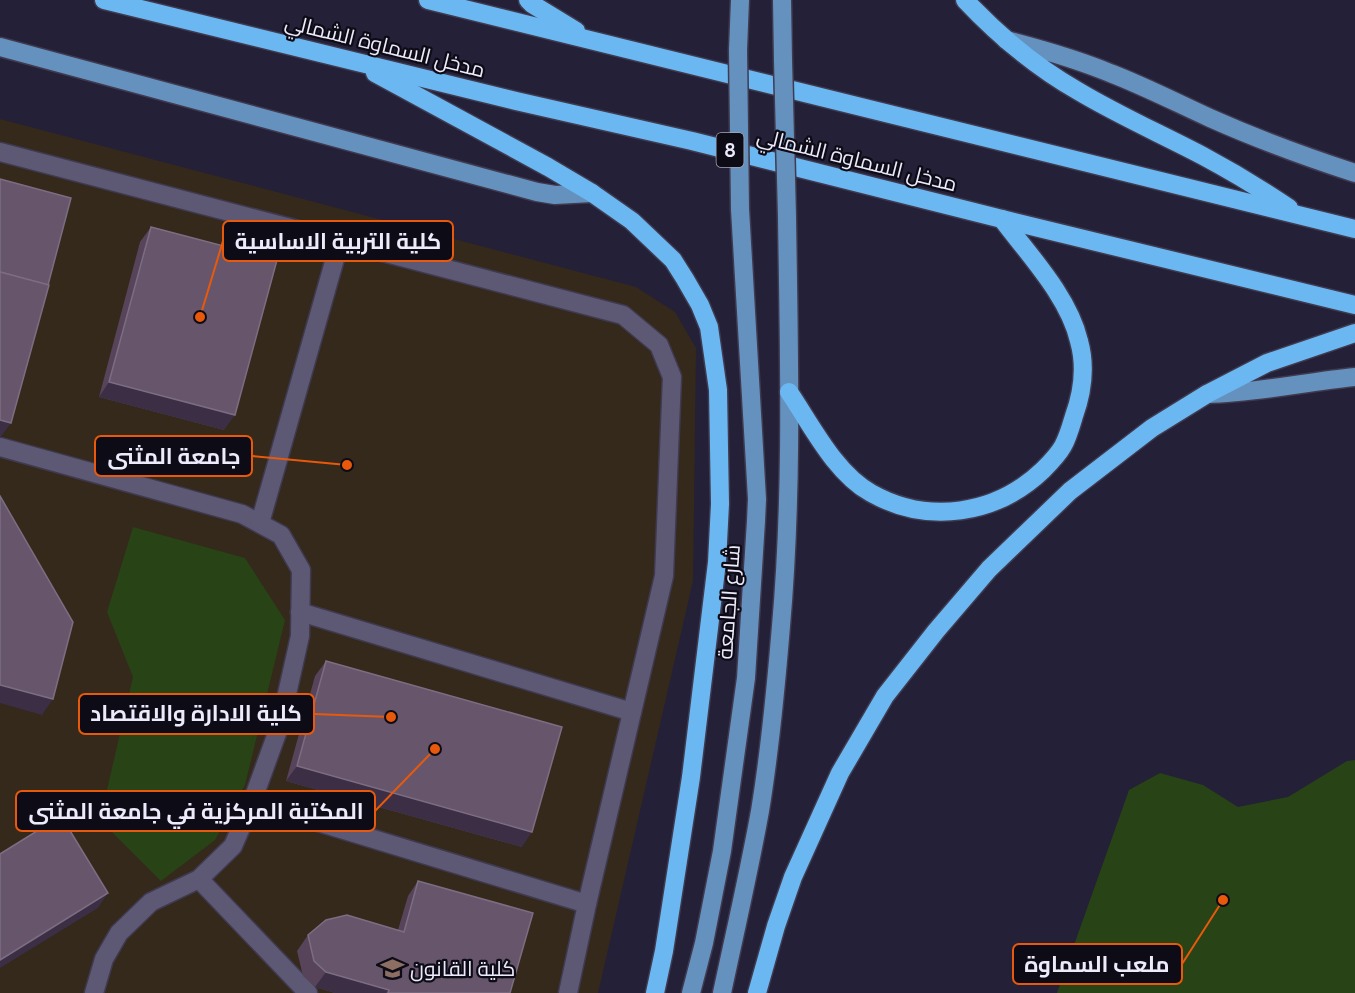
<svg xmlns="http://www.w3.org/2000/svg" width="1355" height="993" viewBox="0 0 1355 993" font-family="Cabin,Cairo,sans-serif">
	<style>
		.education { fill: #34291a }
		.green { fill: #284316 }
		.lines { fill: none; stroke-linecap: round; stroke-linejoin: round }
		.minor-casing { stroke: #3f3a4f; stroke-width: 21 }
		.major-casing { stroke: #3f3a4f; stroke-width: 21 }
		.highway-casing { stroke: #3f3a4f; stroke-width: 21 }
		.minor { stroke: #5d5975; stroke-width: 18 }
		.major { stroke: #6591bf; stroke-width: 18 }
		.highway { stroke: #6ab7f1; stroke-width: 18 }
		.major-bridge-casing { stroke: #3f3a4f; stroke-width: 21; stroke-linecap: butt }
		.major-bridge { stroke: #6591bf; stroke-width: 18 }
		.wall { fill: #57445a }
		.shaded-wall { fill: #3c2e45 }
		.building { fill: #67566b; stroke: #7c6d82; stroke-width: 1.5 }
		.labels { text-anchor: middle; stroke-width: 4.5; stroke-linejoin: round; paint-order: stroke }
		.shield { fill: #0d0b16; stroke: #a9a7b6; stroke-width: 1.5 }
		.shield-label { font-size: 20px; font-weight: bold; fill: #eceafb }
		.street-label { font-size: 21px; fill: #eceafb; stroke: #0d0b16 }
		.poi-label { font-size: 21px; fill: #eceafb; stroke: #0d0b16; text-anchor: start }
		.leader { fill: none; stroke: #e8590c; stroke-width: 2 }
		.callout-dot { fill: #e8590c; stroke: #0d0b16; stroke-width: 2 }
		.callout { fill: #0d0b16; stroke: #e8590c; stroke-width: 2 }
		.callout-label { font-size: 22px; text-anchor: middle; font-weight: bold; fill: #eceafb }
	</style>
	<rect width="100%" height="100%" fill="#242038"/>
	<path class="education" d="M0,119L636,287L675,312L696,348L693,581L598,993H0Z"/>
	<g class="green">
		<path d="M133,527L245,558L285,620L245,785L215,840L161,881L100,820L133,677L107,612Z"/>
		<path d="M1355,760V993H1057L1129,790L1160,773L1203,785L1238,807L1288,797L1347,761Z"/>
	</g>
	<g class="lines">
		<defs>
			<g id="minor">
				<path d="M0,152L623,315L659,345L672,377L664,576L587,904L568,993"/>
				<path d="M0,447L242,514L281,535L301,570L300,636L280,725L252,802L233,846L199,879L151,902L119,933L104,959L94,993"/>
				<path d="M260,523L340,241"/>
				<path d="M300,612L632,712"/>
				<path d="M252,802L587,904"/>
				<path d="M199,879L308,993"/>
			</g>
			<g id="major">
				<path d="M782,0L783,60"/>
				<path d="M1006,40C1041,49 1076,59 1110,73C1144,86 1177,103 1210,118C1257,139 1306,157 1355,173"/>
				<path d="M0,47L537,192L555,195L592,193"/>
				<path d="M738,50L740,0"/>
				<path d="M1207,394C1257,393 1305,382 1355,377"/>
				<path d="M691,993L704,943L722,851L746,678L756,521L757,499L740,209"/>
				<path d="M722,993C735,932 749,872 760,811C770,750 776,687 781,626C793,490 789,353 787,217"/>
			</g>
			<g id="highway">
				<path d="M104,0L516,101L692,141L1002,219L1355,305"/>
				<path d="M428,0L1355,229"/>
				<path d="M528,0L532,4L576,31"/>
				<path d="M965,0C998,35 1036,67 1078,91C1118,115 1161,134 1203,156C1233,172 1261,189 1289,208"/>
				<path d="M375,73L548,167L592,193L632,221L673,260L685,279L700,305L709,327L718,390L720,504L717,562L691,777L664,951L655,993"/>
				<path d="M789,392C812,426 835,473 871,493C928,525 996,515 1043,470C1050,463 1058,455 1063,446C1068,437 1071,426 1074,416C1083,391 1086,366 1079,341C1069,297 1029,255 1002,219"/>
				<path d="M757,993L776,926L793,877L840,773L885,696L936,631L989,569L1070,491L1152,428L1207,394L1267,363L1355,333"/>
			</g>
		</defs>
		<use href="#minor" class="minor-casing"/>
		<use href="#major" class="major-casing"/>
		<use href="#highway" class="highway-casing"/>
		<use href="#minor" class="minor"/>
		<use href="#major" class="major"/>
		<use href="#highway" class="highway"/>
		<defs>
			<g id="major-bridge">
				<path d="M738,50L740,209"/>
				<path d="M783,60L787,217"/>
			</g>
		</defs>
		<use href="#major-bridge" class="major-bridge-casing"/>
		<use href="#major-bridge" class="major-bridge"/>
	</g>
	<g class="wall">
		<path d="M151,227L224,430L99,397L140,242Z"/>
		<path d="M326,661L522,847L286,781L315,676Z"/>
		<path d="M418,881L510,993H335L315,987L303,976L297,951L308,935L398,930L408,896Z"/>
	</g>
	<g class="shaded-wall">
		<path d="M109,382L235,415L224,430L99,397Z"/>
		<path d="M0,420L11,423L0,438Z"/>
		<path d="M0,685L53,699L42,715L0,703Z"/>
		<path d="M297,766L532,832L522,847L286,781Z"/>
		<path d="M108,893L98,908L0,968V960Z"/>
		<path d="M326,972L389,990L386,993H335L315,987Z"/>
	</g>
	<g class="building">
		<path d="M0,179L71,198L48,285L0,272Z"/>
		<path d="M151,227L277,260L235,415L109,382Z"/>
		<path d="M0,272L49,285L11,423L0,420Z"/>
		<path d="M0,496L73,622L53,699L0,685Z"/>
		<path d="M326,661L562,727L532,832L297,766Z"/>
		<path d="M61,816L108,893L0,960V854Z"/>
		<path d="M418,881L533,913L510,993H388L389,990L326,972L314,961L308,935L326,920L347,915L404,932Z"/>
	</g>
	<defs>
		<symbol id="university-bare" viewBox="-9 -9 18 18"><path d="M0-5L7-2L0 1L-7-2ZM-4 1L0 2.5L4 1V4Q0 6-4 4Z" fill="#8d6e63" stroke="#0d0b16" stroke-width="2.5" paint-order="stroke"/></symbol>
	</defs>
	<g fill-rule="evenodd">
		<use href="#university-bare" x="376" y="952" width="33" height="33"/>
	</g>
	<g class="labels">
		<rect class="shield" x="716.5" y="133" width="27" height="34" rx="4.5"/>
		<g class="shield-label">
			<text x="730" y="157">8</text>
		</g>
		<g class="street-label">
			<text transform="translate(385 46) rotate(14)" y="7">مدخل السماوة الشمالي</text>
			<text transform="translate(857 160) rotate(14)" y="7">مدخل السماوة الشمالي</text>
			<text transform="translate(729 602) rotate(-86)" y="7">شارع الجامعة</text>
		</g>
		<g class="poi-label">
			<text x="410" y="976">كلية القانون</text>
		</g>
	</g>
	<path class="leader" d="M200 317L223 241M347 465L252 456M391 717L314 714M435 749L375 811M1223 900L1182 964"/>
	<g class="callout-dot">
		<circle cx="200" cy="317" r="6"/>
		<circle cx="347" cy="465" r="6"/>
		<circle cx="391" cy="717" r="6"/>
		<circle cx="435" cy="749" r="6"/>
		<circle cx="1223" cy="900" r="6"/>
	</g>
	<g class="callout">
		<rect x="223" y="221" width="230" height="40" rx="6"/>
		<rect x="95" y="436" width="157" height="40" rx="6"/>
		<rect x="79" y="694" width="235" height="40" rx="6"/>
		<rect x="16" y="791" width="359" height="40" rx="6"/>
		<rect x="1013" y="944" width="169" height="40" rx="6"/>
	</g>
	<g class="callout-label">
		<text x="338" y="249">كلية التربية الاساسية</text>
		<text x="174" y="464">جامعة المثنى</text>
		<text x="196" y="721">كلية الادارة والاقتصاد</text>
		<text x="196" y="819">المكتبة المركزية في جامعة المثنى</text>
		<text x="1097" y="972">ملعب السماوة</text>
	</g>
</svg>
